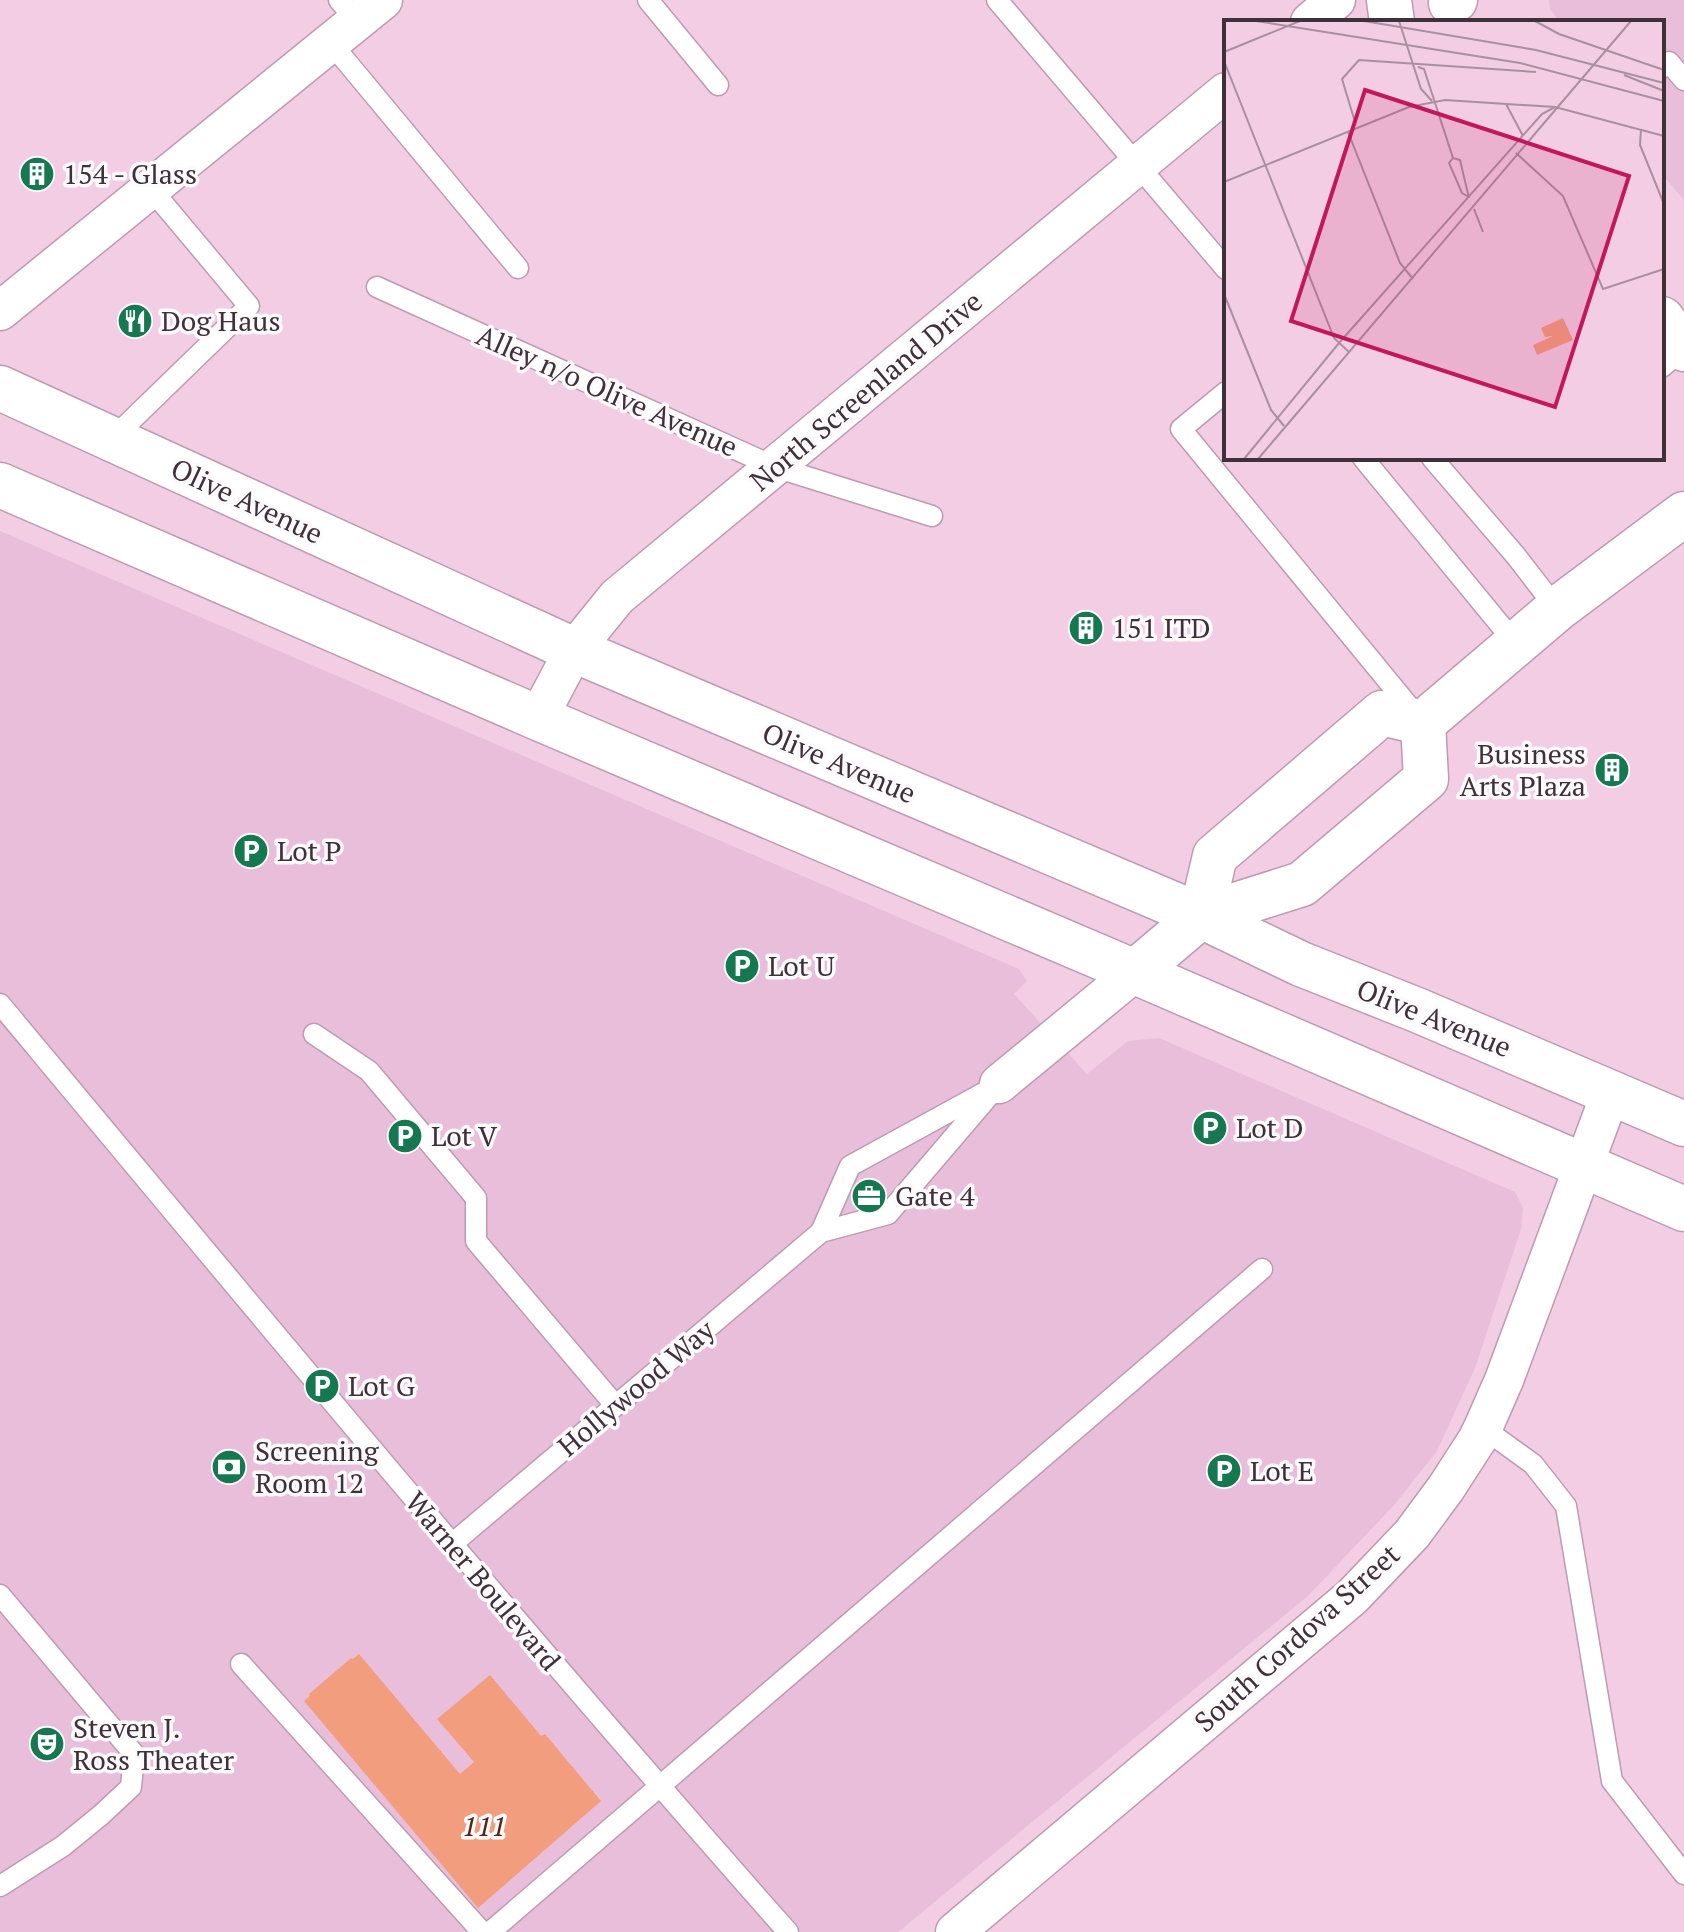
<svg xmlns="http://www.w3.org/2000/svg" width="1684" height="1932" viewBox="0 0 1684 1932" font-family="'PT Serif',serif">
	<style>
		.built { fill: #e9beda }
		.green { fill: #f39d7f }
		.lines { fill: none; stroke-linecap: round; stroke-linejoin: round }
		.lane-casing { stroke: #be9bb1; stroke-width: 23 }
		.street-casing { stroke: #be9bb1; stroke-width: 41 }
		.secondary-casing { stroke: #be9bb1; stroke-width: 47 }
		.primary-casing { stroke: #be9bb1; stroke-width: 47 }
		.highway-casing { stroke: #be9bb1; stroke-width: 47 }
		.lane { stroke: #fff; stroke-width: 20 }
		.street { stroke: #fff; stroke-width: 38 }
		.secondary { stroke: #fff; stroke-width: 44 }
		.primary { stroke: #fff; stroke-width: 44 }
		.highway { stroke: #fff; stroke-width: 44 }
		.labels { text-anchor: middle; stroke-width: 7; stroke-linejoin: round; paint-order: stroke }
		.poi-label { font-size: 28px; fill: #3f313a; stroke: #fdfafc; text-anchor: start }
		.street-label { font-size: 28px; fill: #3f313a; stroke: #fdfafc }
		.park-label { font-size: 28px; font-style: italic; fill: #552615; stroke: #fdfafc }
		.inset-road { fill: none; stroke: #aa8fa0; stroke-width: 2 }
		.view { fill: #c2185b; fill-opacity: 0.15; stroke: #c2185b; stroke-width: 4 }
		.inset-edge { fill: none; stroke: #3f313a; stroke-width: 4 }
	</style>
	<rect width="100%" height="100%" fill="#f2cde4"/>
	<g class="built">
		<path d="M1549,0H1684V200L1662,174V22H1560L1550,9Z"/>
		<path d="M0,531L1019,969L1027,981L1014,994L1087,1074L1128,1041L1159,1038L1515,1192L1523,1208L1521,1229L1475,1368L1437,1451L1395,1504L1308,1596L898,1932H0Z"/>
	</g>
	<path class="green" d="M359,1654L460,1774L474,1762L437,1719L490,1675L541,1736L545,1734L601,1801L478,1908L304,1701L310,1696L309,1694L351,1658L353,1659Z"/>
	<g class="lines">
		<defs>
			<g id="lane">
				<path d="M339,0L357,21"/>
				<path d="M648,0L718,85"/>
				<path d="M997,0L1226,269"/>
				<path d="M331,43L518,268"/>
				<path d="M1662,68L1669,62L1684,80"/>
				<path d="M377,287L775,467L932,516"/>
				<path d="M1662,367L1684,348"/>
				<path d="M1226,392L1181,429L1416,715"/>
				<path d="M112,439L249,306L151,189"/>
				<path d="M1363,458L1516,644"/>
				<path d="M1432,458L1516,556L1557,609"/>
				<path d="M0,1004C260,1316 519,1628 788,1932"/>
				<path d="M314,1034L369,1071L476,1198V1241L615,1405"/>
				<path d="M821,1232L850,1166L987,1091"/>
				<path d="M1483,1428L1533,1464L1566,1506L1612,1781L1684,1874"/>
				<path d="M452,1544L821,1232L888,1214L999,1084"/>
				<path d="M0,1595L134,1754L131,1787L101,1815L63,1846L0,1886"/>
				<path d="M241,1664L482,1932"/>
				<path d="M490,1932L1262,1269"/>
			</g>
			<g id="street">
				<path d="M1310,22L1336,0"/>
				<path d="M0,311L383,0"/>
				<path d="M538,718L574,650L617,597L1226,92"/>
				<path d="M999,1084L1135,972"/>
				<path d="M955,1932L1352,1597L1412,1534L1446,1488L1477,1440L1483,1428L1504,1380L1611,1092"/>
			</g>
			<g id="secondary">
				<path d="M1389,0L1392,22"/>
				<path d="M1201,916L1301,964L1417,1010L1684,1124"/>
				<path d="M1135,972L1684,1209"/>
			</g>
			<g id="primary">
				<path d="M1662,319L1684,349"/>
				<path d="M0,388L574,650L1201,916"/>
				<path d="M0,485L538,718L1135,972L1201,916L1302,884L1426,779L1423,723"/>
				<path d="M1423,723L1557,609L1684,514"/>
				<path d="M1201,916L1215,856L1382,713L1423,723"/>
			</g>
			<path id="highway" d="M1451,3L1455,0"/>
		</defs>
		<use href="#lane" class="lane-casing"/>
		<use href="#street" class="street-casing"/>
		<use href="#secondary" class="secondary-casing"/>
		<use href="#primary" class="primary-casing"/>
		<use href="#highway" class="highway-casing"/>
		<use href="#lane" class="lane"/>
		<use href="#street" class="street"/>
		<use href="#secondary" class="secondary"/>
		<use href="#primary" class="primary"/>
		<use href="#highway" class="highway"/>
	</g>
	<defs>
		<symbol id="building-disc" viewBox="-11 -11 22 22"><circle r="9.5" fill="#167850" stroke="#fdfafc"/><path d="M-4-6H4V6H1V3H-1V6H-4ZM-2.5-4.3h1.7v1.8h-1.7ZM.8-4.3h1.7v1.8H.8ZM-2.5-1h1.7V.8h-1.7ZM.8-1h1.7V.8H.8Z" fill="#fff"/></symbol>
		<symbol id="restaurant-disc" viewBox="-11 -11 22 22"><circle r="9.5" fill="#167850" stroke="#fdfafc"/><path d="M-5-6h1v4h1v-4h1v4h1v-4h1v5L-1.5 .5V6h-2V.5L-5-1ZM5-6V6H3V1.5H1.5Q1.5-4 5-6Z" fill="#fff"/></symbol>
		<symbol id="parking-disc" viewBox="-11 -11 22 22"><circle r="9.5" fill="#167850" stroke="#fdfafc"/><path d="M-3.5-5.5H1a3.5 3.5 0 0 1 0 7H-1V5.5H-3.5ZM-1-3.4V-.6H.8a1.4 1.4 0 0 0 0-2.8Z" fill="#fff"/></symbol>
		<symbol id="office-disc" viewBox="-11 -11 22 22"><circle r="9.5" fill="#167850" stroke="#fdfafc"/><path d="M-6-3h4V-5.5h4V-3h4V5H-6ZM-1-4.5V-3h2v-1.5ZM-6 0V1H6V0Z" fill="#fff"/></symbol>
		<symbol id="bank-disc" viewBox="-11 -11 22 22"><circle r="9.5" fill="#167850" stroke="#fdfafc"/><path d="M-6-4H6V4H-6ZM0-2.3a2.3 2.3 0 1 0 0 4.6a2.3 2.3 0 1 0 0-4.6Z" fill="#fff"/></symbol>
		<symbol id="theatre-disc" viewBox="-11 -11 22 22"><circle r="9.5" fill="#167850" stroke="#fdfafc"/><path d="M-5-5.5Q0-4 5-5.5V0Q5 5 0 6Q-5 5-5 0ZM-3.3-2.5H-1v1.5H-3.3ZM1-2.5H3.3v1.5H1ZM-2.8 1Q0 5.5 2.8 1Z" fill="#fff"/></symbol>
	</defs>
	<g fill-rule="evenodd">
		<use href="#building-disc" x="17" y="154" width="40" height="40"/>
		<use href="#restaurant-disc" x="115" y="301" width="40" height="40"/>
		<use href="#building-disc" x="1066" y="608" width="40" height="40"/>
		<use href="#building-disc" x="1592" y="750" width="40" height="40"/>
		<use href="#parking-disc" x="231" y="831" width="40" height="40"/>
		<use href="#parking-disc" x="722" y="946" width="40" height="40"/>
		<use href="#parking-disc" x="1190" y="1108" width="40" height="40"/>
		<use href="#parking-disc" x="385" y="1116" width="40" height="40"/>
		<use href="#office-disc" x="849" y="1176" width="40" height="40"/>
		<use href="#parking-disc" x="302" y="1366" width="40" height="40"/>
		<use href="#bank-disc" x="209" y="1447" width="40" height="40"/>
		<use href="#parking-disc" x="1204" y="1451" width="40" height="40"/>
		<use href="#theatre-disc" x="27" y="1724" width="40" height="40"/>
	</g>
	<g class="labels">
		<g class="poi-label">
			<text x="63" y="184">154 - Glass</text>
			<text x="161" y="331">Dog Haus</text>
			<text x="1112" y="638">151 ITD</text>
			<text x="1586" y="764" text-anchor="end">Business<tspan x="1586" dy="32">Arts Plaza</tspan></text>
			<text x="277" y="861">Lot P</text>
			<text x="768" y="976">Lot U</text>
			<text x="1236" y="1138">Lot D</text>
			<text x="431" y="1146">Lot V</text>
			<text x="895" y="1206">Gate 4</text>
			<text x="348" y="1396">Lot G</text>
			<text x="255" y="1461">Screening<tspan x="255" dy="32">Room 12</tspan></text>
			<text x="1250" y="1481">Lot E</text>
			<text x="73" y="1738">Steven J.<tspan x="73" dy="32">Ross Theater</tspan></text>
		</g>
		<g class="street-label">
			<text transform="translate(607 391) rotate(24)" y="10">Alley n/o Olive Avenue</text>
			<text transform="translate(866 391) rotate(-40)" y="10">North Screenland Drive</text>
			<text transform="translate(247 501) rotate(25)" y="10">Olive Avenue</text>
			<text transform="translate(839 763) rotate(23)" y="10">Olive Avenue</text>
			<text transform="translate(1434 1018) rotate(22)" y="10">Olive Avenue</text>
			<text transform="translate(636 1388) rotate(-40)" y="10">Hollywood Way</text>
			<text transform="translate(483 1581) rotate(50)" y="10">Warner Boulevard</text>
			<text transform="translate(1297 1638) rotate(-42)" y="10">South Cordova Street</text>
		</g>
		<g class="park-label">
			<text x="484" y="1836">111</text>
		</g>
	</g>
	<g transform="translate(1224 20)">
		<rect width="440" height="440" fill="#f2cde4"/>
		<path d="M339,298L349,320L313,335L309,325L329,316L321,317L317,308Z" fill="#f39d7f"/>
		<path class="inset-road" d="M32,1L296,43L440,81M140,1L312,30L440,63M175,1L197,69L208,81M311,1L335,14L440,50M0,32L76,1M0,41L110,318L125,332M194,47L200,49L229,138M400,55L440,71M282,84L299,116M131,102L118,59L135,40L312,52M417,109L416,125L440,184M124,112L176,243L189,259M292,133L339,176L379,269L440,249M229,138L236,140L245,178M229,138L225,143L238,173L245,177M0,162L185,87L221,80L331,87L440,116M250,189L259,212M0,274L47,390L60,406M20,439L115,323L318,94L331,87M34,439L407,1"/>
		<path class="view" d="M141,70L405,156L331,387L67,301Z"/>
		<rect width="440" height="440" class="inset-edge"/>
	</g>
</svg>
